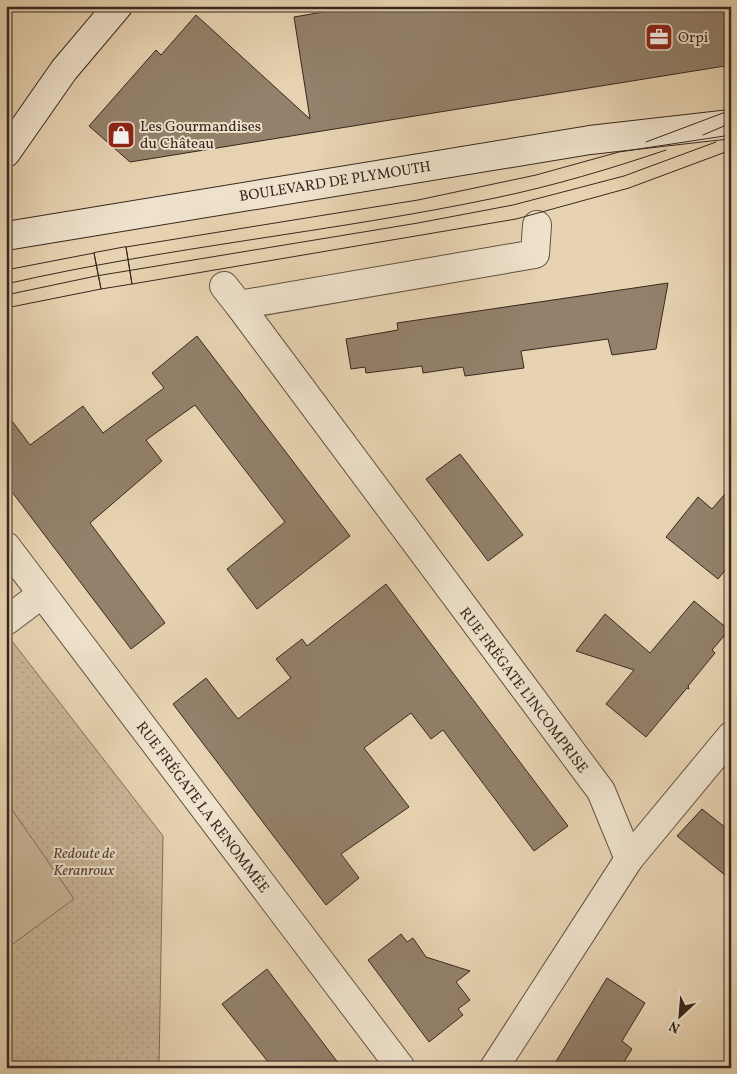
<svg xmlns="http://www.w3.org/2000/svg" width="737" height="1074" viewBox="0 0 737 1074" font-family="Vollkorn,serif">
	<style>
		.grass { fill: url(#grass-dots); stroke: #806f5c }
		.pitch { fill: #c9b698; stroke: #806f5c }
		.building { fill: #93816b; stroke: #372820 }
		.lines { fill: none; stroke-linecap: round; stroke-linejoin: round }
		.street-casing { stroke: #635344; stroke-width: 30 }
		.secondary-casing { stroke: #372820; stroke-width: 30 }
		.street { stroke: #efe2cc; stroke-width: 28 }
		.secondary { stroke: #efe2cc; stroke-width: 28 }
		.tram { stroke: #372820; stroke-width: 1 }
		.labels { text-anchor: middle; stroke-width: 4; stroke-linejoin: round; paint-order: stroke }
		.poi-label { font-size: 15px; fill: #372820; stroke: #efe2cc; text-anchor: start }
		.street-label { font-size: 15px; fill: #372820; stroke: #efe2cc }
		.park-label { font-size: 15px; font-style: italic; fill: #544438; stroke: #efe2cc }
	</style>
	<defs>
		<pattern id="grass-dots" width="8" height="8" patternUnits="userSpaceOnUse" patternTransform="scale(1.25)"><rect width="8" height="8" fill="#c9b698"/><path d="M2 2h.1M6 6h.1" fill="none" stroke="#ad9c83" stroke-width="1.8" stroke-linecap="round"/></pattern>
	</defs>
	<rect width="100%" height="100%" fill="#e7d3b1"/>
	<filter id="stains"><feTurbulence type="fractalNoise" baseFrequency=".004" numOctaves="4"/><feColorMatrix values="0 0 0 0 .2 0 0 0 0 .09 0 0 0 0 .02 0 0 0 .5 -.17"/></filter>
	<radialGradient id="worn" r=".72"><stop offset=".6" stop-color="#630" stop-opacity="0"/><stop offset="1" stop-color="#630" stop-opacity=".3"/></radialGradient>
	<path class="grass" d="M8,636L163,836L159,1068H6V638Z"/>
	<path class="pitch" d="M6,801L74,899L6,949Z"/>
	<g class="building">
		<path d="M358,6H731V65L130,162L89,126L156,50L161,55L196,15L310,119L294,17Z"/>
		<path d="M668,283L656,349L612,355L608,339L521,351L524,368L465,376L463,367L423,373L422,366L366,373L365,367L351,369L346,339L398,330L397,323Z"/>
		<path d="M197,336L350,536L257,609L227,569L285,522L195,405L146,440L162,461L90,523L165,623L131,649L6,484V413L30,445L83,406L103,433L164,388L152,373Z"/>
		<path d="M460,454L523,535L488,561L426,479Z"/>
		<path d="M731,487V563L718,579L666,537L698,497L712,509Z"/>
		<path d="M386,584L568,826L534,851L443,730L431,739L411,713L364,748L409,807L341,854L359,878L326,905L173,704L206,678L238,719L291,678L276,659L302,639L307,646Z"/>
		<path d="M694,601L729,630L712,650L715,653L688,686L689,689L687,688L646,737L606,704L634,670L576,651L605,614L650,653Z"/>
		<path d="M702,809L731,832V880L677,836Z"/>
		<path d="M401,934L407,942L413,938L426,957L470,971L456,982L470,1000L458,1009L463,1015L429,1042L368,960Z"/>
		<path d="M267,969L289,998L342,1068H273L222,1004Z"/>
		<path d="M607,978L645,1003L622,1041L632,1049L620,1068H552Z"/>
	</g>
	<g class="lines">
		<defs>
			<g id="street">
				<path d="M224,286L239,305"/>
				<path d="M6,546L401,1068"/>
				<path d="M6,621L42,594"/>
				<path d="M629,859L731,736"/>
				<path d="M494,1068L629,859L601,791L239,305L535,254L537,225"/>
			</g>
			<g id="secondary">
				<path d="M6,153L64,70L118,6"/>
				<path d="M6,236L590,140L731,124"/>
			</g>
		</defs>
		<use href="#street" class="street-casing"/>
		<use href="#secondary" class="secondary-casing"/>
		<use href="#street" class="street"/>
		<use href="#secondary" class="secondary"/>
		<g class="tram">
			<path d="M703,135L731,123"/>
			<path d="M731,135L619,152L536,175L418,200L126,247L132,284L516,219L629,188L731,150"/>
			<path d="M646,142L731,110"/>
			<path d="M126,247L132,284L101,289L94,253Z"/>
			<path d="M6,270L94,253L101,289L6,308"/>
			<path d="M6,284C167,247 333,232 495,198C553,186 610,169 666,150"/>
			<path d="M6,295L96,276L418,223L513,205L624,176L716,142"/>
		</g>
	</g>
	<defs>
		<symbol id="office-square" viewBox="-11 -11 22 22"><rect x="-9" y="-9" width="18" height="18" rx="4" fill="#8f2418" stroke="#efe2cc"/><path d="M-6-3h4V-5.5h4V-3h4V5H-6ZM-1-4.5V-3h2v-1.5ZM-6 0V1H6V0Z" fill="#fff"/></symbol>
		<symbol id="shop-square" viewBox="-11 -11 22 22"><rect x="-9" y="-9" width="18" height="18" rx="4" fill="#8f2418" stroke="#efe2cc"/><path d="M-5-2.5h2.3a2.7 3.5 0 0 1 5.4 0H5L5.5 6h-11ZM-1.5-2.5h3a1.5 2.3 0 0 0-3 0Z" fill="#fff"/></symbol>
	</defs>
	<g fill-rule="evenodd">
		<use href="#office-square" x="643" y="21" width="32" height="32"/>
		<use href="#shop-square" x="105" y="119" width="32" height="32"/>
	</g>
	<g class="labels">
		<g class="poi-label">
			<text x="678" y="42">Orpi</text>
			<text x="140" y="131">Les Gourmandises<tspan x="140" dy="17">du Château</tspan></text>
		</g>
		<g class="street-label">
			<text transform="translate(335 181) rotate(-9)" y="5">BOULEVARD DE PLYMOUTH</text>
			<text transform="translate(524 690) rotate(53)" y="5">RUE FRÉGATE L'INCOMPRISE</text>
			<text transform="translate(203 807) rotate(53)" y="5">RUE FRÉGATE LA RENOMMÉE</text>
		</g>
		<g class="park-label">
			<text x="84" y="858">Redoute de<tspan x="84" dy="17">Keranroux</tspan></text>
		</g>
	</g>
	<rect width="737" height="1074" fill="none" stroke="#e7d3b1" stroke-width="25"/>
	<rect x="8" y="8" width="722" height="1059" fill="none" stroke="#372820" stroke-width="2.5"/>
	<rect x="12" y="12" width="712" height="1049" fill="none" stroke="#372820"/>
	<g transform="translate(680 1016) rotate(206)" stroke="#efe2cc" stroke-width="4" paint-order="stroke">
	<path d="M0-4L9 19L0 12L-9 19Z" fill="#372820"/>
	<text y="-8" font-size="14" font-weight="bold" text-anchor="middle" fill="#372820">N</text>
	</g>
	<rect width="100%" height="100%" filter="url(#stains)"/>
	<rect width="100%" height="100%" fill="url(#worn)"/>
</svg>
